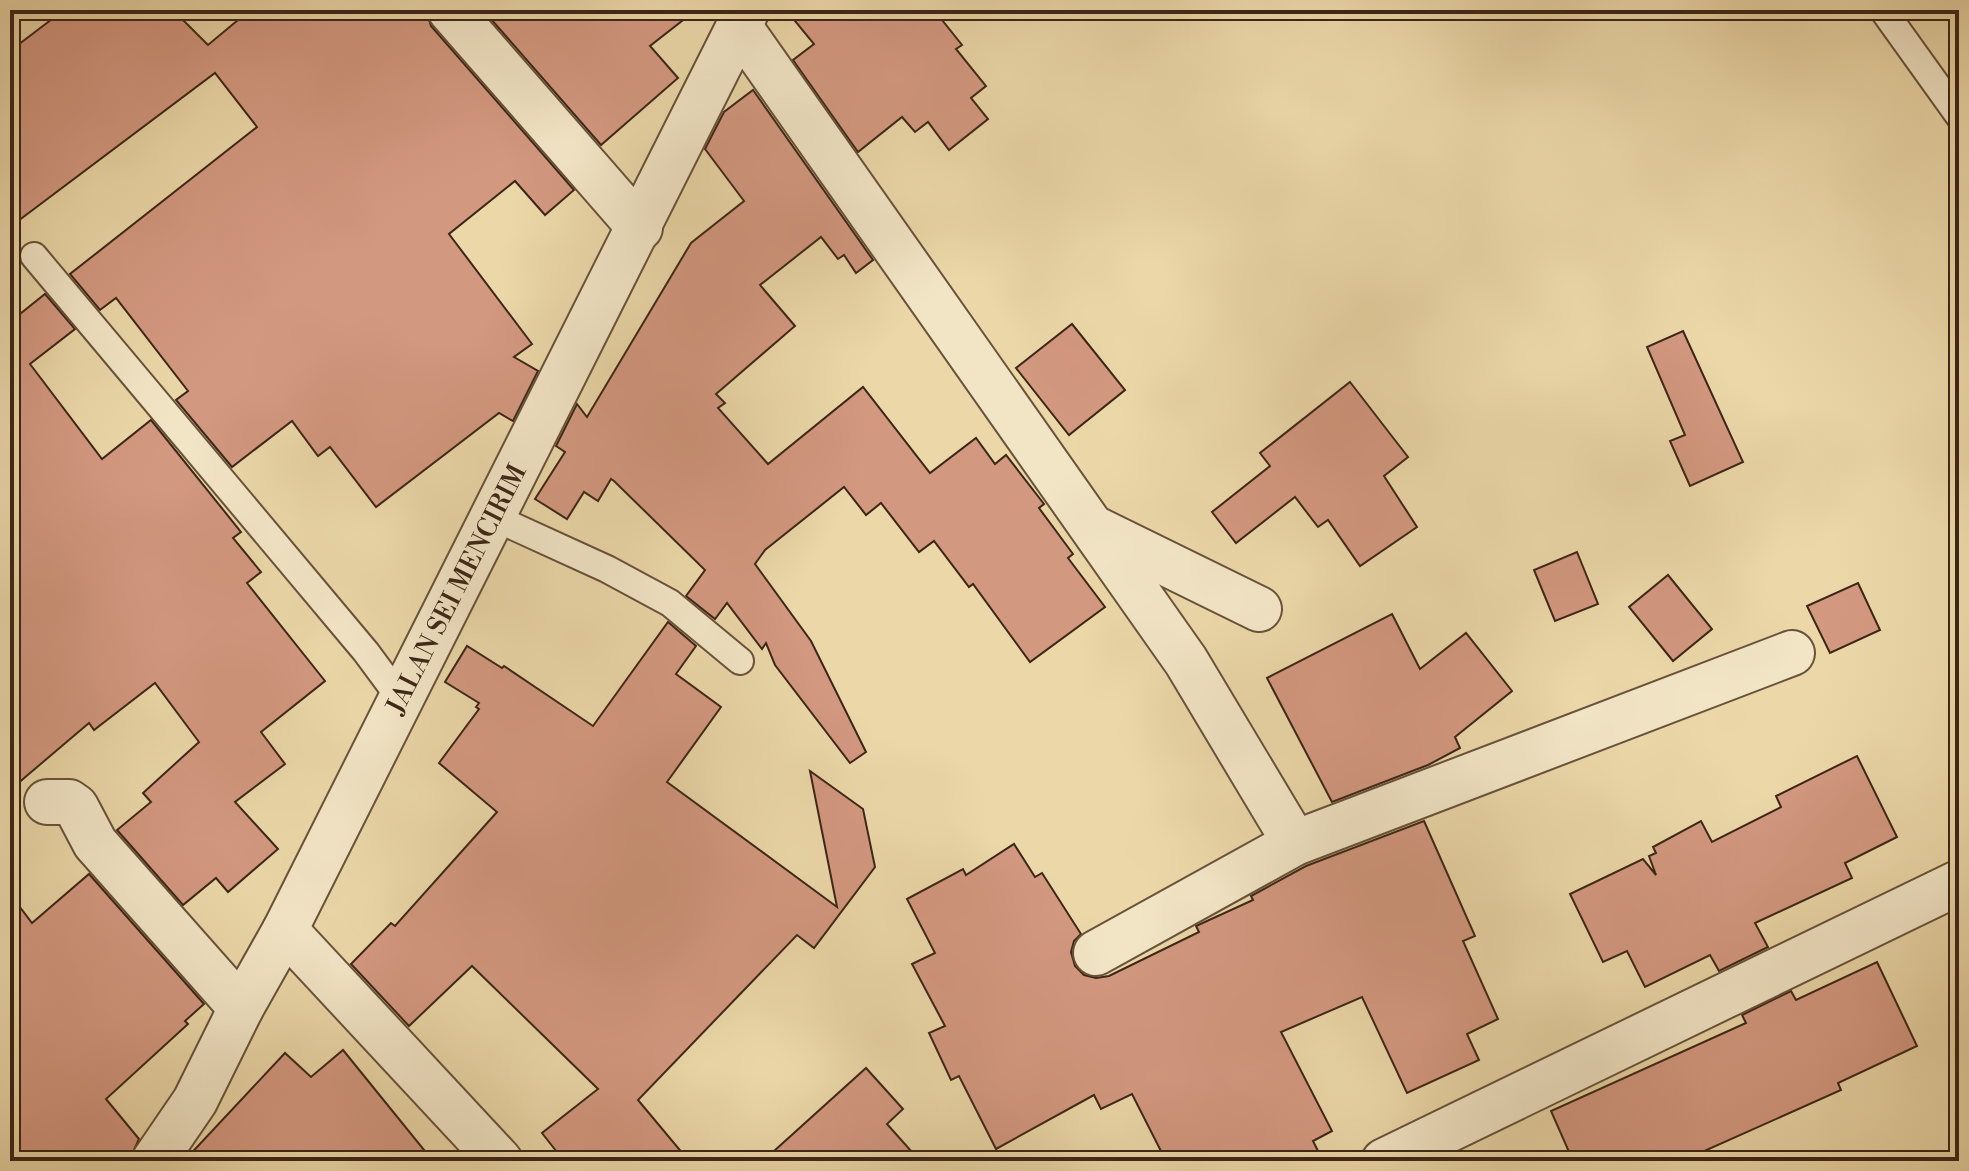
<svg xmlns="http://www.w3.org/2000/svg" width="1969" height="1171" viewBox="0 0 1969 1171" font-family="'Libre Bodoni',serif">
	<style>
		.building { fill: #d39880; stroke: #3c2616; stroke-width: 2 }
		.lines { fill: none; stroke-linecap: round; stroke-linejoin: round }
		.service-casing { stroke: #68523a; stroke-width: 30 }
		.minor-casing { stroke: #68523a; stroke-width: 48 }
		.tertiary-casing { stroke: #68523a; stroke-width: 48 }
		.service { stroke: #f2e5c6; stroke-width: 26 }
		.minor { stroke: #f2e5c6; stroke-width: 44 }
		.tertiary { stroke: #f2e5c6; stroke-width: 44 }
		.labels { text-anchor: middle; stroke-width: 6; stroke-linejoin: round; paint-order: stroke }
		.street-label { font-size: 26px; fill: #3c2616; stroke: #f2e5c6 }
	</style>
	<rect width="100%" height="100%" fill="#ebd7a8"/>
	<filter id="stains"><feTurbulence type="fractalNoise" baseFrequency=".0025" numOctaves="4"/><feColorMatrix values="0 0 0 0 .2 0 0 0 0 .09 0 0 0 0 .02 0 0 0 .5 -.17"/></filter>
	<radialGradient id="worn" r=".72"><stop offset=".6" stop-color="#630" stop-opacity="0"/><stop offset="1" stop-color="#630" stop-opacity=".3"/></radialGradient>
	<g class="building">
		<path d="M64,10H173L208,45L250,10H426L431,26L574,190L545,215L515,181L449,234L532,344L514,357L538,371L513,421L499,413L376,507L330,447L318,456L292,421L232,467L176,400L188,391L116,298L100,310L70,274L257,127L215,73L10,227V51Z"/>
		<path d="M483,10H696L650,46L678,78L601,145Z"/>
		<path d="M786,10H934L962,45L956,49L986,86L971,98L988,119L949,150L928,122L915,132L902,117L858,152L793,60L814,44Z"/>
		<path d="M753,90L873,260L856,273L844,255L838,259L821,237L760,285L795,326L716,394L725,403L718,408L768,464L863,387L930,473L976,438L995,464L1006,455L1044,504L1039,508L1073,554L1068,558L1105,607L1030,662L973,584L969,587L934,541L919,552L881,503L866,515L844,487L765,550L755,564L811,641L866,752L850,763L775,665L766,643L762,649L727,603L715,619L686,596L705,570L614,481L611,479L598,501L584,492L567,519L535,499L565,452L556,446L577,404L587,417L691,243L744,201L705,149L724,112Z"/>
		<path d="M45,294L75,329L30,364L102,459L151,420L241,532L233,538L261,572L247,583L325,681L261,732L285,764L235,802L278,849L228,892L216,878L183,905L117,830L151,802L143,793L199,742L155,683L94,730L89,723L10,790V322Z"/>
		<path d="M1072,324L1125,390L1069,435L1016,368Z"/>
		<path d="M1683,331L1743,462L1690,486L1670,441L1685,435L1647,347Z"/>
		<path d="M1350,382L1408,457L1384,476L1417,527L1360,566L1328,520L1318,527L1295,497L1236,543L1212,512L1270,466L1260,453Z"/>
		<path d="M1577,552L1598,604L1555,621L1534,570Z"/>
		<path d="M1668,575L1712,629L1673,661L1629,607Z"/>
		<path d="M1858,583L1880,630L1830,653L1807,606Z"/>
		<path d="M1392,614L1420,669L1466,633L1512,691L1455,737L1460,748L1428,765L1332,802L1267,678Z"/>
		<path d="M668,622L696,646L676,674L721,707L667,782L837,907L810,771L863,809L875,867L814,948L797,935L638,1100L689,1161H564L542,1133L598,1089L472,966L409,1026L351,964L391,923L395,926L497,812L439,763L479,709L476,707L479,703L445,682L467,646L502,668L504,666L593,726Z"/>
		<path d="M1857,756L1897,837L1845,863L1852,878L1755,923L1768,947L1719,971L1710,955L1645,987L1627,951L1603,962L1570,894L1643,859L1656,875L1649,856L1656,853L1653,847L1701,821L1712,842L1781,807L1776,796Z"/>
		<path d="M1424,821L1475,936L1463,941L1498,1019L1467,1034L1479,1060L1407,1093L1362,997L1281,1032L1332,1131L1313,1141L1323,1161H1166L1132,1094L1101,1109L1094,1095L996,1149L959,1076L951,1080L929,1033L945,1026L912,964L935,953L907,899L963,869L966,875L1014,844L1035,877L1042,873L1081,934L1074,941L1071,952L1075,966L1084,975L1096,978L1109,976L1199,932L1196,926L1253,900L1251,896L1306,866Z"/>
		<path d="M89,874L204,1004L185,1021L188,1024L106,1099L139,1139L129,1161H10V894L32,923Z"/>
		<path d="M1877,962L1917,1046L1838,1083L1841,1090L1682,1161H1573L1551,1111L1746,1023L1742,1015L1791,991L1796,1000Z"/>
		<path d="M343,1050L433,1161H184L285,1053L311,1077Z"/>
		<path d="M866,1068L903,1109L887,1124L920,1161H763Z"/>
	</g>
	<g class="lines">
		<defs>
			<g id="service">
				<path d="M1883,10L1959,116"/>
				<path d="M34,256L366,652L400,698"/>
				<path d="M493,517L607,569L670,603L740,661"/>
			</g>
			<g id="minor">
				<path d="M450,10L640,228"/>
				<path d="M739,26L1186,661L1295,843"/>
				<path d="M1098,530L1259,609"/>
				<path d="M47,802H69L76,807L95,843L241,1008"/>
				<path d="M285,930L500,1161"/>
				<path d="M1096,953L1295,843L1792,653"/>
				<path d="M1384,1161L1958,883"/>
			</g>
			<path id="tertiary" d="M154,1161L195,1101L241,1008L285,930L747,10"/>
		</defs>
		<use href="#service" class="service-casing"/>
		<use href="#minor" class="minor-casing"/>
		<use href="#tertiary" class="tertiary-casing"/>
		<use href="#service" class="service"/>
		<use href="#minor" class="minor"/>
		<use href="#tertiary" class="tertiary"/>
	</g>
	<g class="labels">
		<g class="street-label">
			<text transform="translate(456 589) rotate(-63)" y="9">JALAN SEI MENCIRIM</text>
		</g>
	</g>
	<rect width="1969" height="1171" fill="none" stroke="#ebd7a8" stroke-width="40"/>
	<rect x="12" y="12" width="1945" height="1147" fill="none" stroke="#3c2616" stroke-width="4"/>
	<rect x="20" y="20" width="1929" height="1131" fill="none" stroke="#3c2616" stroke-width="2"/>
	<rect width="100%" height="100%" filter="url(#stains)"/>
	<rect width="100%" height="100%" fill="url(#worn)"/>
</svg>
